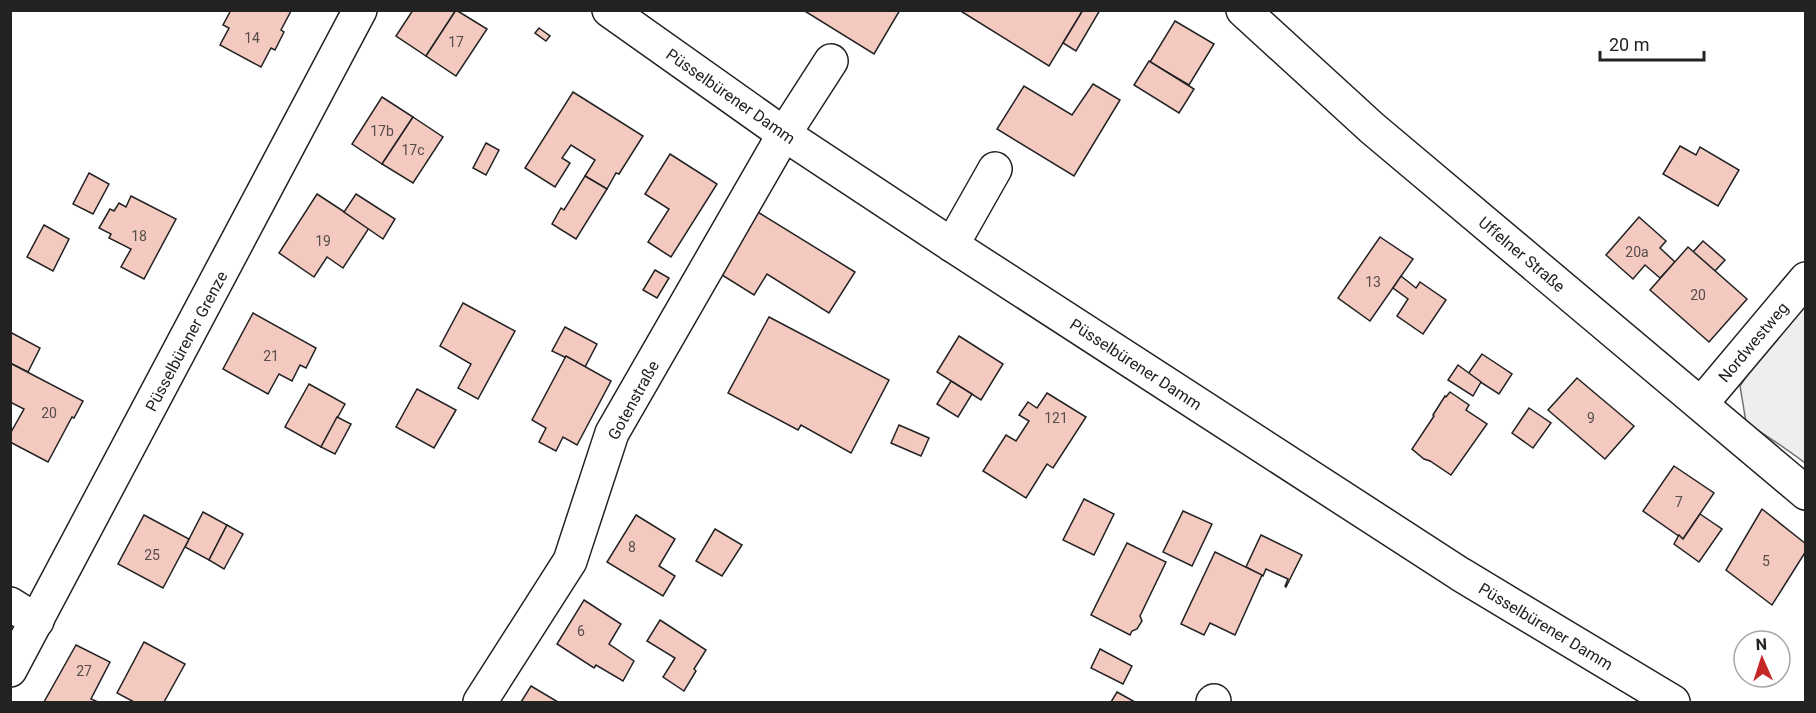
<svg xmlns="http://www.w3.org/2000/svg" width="1816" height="713" viewBox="0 0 1816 713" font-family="Roboto,sans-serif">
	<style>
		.green { fill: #eee; stroke: #6f6f6f; stroke-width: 1.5 }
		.building { fill: #f3c9c0; stroke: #222; stroke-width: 1.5 }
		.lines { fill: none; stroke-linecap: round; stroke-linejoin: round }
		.minor-casing { stroke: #222; stroke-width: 36 }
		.major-casing { stroke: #222; stroke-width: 36 }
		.minor { stroke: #fff; stroke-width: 33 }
		.major { stroke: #fff; stroke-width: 33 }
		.labels { text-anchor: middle; stroke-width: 4.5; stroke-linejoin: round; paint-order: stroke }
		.number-label { font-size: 14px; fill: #564c4a }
		.street-label { font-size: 16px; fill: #222; stroke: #fff }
	</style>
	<rect width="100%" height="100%" fill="#fff"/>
	<path class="green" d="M1805,304V463C1786,448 1766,436 1746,422L1740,386L1752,368Z"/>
	<g class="building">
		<path d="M231,10L291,11L281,30L284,32L275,50L271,48L261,67L220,45L229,28L223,25Z"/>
		<path d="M413,10H456L426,56L396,36Z"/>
		<path d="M456,10L487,29L456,76L426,56Z"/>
		<path d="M803,10H900L874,54Z"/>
		<path d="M959,10H1083L1049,66Z"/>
		<path d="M1083,10H1100L1076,51L1063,43Z"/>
		<path d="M1175,21L1214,44L1189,85L1150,62Z"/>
		<path d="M539,28L550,36L546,41L535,33Z"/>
		<path d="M1149,61L1194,89L1179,113L1134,85Z"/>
		<path d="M1093,84L1120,100L1074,176L997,129L1024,86L1072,115Z"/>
		<path d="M573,92L643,136L619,174L616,173L607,189L585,176L595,160L571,145L562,158L570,163L555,187L525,168Z"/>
		<path d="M382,97L413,117L382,164L352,144Z"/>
		<path d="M413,117L443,137L413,183L382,164Z"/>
		<path d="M486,143L499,150L486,175L473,168Z"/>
		<path d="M1680,146L1696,155L1700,147L1739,170L1718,206L1663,174Z"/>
		<path d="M670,154L717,184L671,257L648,242L669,209L645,194Z"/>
		<path d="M89,173L109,184L93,214L73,204Z"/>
		<path d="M585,176L607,189L576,239L552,224L561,208L564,210Z"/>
		<path d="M317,194L369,228L343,268L327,257L314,277L279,253Z"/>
		<path d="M356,194L395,219L383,239L344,212Z"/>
		<path d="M131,196L176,219L144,279L121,267L131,249L109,238L111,234L99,228L110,209L114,211L119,203L126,207Z"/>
		<path d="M753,209L855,272L829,313L767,274L754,295L714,270Z"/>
		<path d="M1639,217L1666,241L1660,248L1675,262L1660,278L1645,265L1633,279L1606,255Z"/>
		<path d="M44,225L69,239L53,271L27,257Z"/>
		<path d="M1380,237L1413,259L1370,321L1338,298Z"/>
		<path d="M1703,241L1725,260L1715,271L1693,252Z"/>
		<path d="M1688,247L1747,299L1709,342L1650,290Z"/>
		<path d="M655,270L669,278L657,298L643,290Z"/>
		<path d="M1401,276L1416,288L1420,282L1446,300L1423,334L1397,316L1408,299L1393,288Z"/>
		<path d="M463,303L515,331L478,399L458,388L471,364L440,346Z"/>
		<path d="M253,313L316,348L306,368L300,365L292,381L279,374L268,394L223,369Z"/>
		<path d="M769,317L889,380L851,453L801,425L798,430L728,393Z"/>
		<path d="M565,327L597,344L585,367L552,351Z"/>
		<path d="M10,332L40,348L28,372L10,363Z"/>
		<path d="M959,336L1003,364L981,400L937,372Z"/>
		<path d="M1482,354L1512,374L1499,394L1468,374Z"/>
		<path d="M566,356L611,381L577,445L563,437L556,451L539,442L546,428L532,420Z"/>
		<path d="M10,363L83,401L74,418L72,417L48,462L10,442V434L24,409L10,402Z"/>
		<path d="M1458,365L1481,382L1473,396L1448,380Z"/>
		<path d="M1577,378L1634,426L1605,459L1548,410Z"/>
		<path d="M951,381L972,394L958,417L937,404Z"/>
		<path d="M309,384L345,404L321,447L285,427Z"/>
		<path d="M417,389L456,410L434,448L396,427Z"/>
		<path d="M1450,392L1469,405L1466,410L1487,424L1451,475L1430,461L1424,459L1412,449L1434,416L1433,415L1445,396L1446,397Z"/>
		<path d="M1047,393L1086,417L1053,468L1047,464L1026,498L983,471L1006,435L1016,441L1029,421L1019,415L1028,402L1037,408Z"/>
		<path d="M1529,408L1551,423L1533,448L1512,433Z"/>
		<path d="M337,417L351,424L335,454L321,447Z"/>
		<path d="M899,425L929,438L921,456L891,443Z"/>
		<path d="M1674,466L1714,493L1683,539L1643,511Z"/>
		<path d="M1084,499L1114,514L1094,555L1063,540Z"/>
		<path d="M1762,509L1806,544V551L1772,605L1726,570Z"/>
		<path d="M1183,511L1212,524L1192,566L1163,552Z"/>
		<path d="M203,512L227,525L209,560L185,547Z"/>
		<path d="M1700,514L1722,529L1699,562L1674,544L1679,535L1683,539Z"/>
		<path d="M144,515L189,539L163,588L118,564Z"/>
		<path d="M636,515L675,539L659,566L675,576L663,596L607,562Z"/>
		<path d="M227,525L243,534L224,569L209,560Z"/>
		<path d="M715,529L742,545L722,576L696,561Z"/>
		<path d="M1261,535L1302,555L1286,587L1285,586L1288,579L1266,569L1263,576L1246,567Z"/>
		<path d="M1127,543L1166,562L1140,616L1142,621L1137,629L1132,631L1130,635L1091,615Z"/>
		<path d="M1215,552L1262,575L1235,635L1210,623L1204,635L1181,624Z"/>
		<path d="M584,600L621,624L609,644L634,661L623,681L596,665L594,668L557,644Z"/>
		<path d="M660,620L706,650L694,669L696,671L684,691L663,677L675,658L647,641Z"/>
		<path d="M144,642L185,664L164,702H134L117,693Z"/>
		<path d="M76,645L110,662L91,699L98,702H44Z"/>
		<path d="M1100,649L1132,666L1123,684L1091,668Z"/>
		<path d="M531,686L558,702H521Z"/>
		<path d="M1117,692L1135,702H1111Z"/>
	</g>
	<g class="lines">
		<defs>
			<g id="minor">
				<path d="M1243,10L1372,128L1806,493"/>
				<path d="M952,245L995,169"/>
				<path d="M1701,404L1806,279"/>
				<path d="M10,604L37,621"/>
				<path d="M10,670L360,10"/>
				<path d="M480,702L570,561L612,433L784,134L831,61"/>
				<path d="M1213,702L1214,701"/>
			</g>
			<path id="major" d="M609,10L784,134L952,245L1460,574L1673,702"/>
		</defs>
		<use href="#minor" class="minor-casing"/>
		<use href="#major" class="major-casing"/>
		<use href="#minor" class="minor"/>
		<use href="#major" class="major"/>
	</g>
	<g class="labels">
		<g class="number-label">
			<text x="252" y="43">14</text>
			<text x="456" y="47">17</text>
			<text x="382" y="136">17b</text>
			<text x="413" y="155">17c</text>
			<text x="139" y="241">18</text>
			<text x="323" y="246">19</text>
			<text x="1637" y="257">20a</text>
			<text x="1373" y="287">13</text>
			<text x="1698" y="300">20</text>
			<text x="271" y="361">21</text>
			<text x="49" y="418">20</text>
			<text x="1056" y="423">121</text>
			<text x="1591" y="423">9</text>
			<text x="1679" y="507">7</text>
			<text x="632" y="552">8</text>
			<text x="152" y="560">25</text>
			<text x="1766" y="566">5</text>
			<text x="581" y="636">6</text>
			<text x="84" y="676">27</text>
		</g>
		<g class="street-label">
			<text transform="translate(731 96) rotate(35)" y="6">Püsselbürener Damm</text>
			<text transform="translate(1522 254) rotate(40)" y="6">Uffelner Straße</text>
			<text transform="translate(186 341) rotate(-62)" y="6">Püsselbürener Grenze</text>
			<text transform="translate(1753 342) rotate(-50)" y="6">Nordwestweg</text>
			<text transform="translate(1136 364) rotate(33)" y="6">Püsselbürener Damm</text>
			<text transform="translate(633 400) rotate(-61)" y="6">Gotenstraße</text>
			<text transform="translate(1546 626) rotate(31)" y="6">Püsselbürener Damm</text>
		</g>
	</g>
	<rect width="1816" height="713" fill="none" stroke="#222222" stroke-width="24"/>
	<g transform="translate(1762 659) rotate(357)"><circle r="28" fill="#ffffff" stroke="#a7a7a7" stroke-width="1.5"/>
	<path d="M0-4.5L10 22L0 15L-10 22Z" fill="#c62828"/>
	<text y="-9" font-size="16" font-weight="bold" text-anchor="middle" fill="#222222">N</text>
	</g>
	<path d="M1600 51v9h104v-9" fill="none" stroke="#222222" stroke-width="3"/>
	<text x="1609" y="51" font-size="18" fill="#222222" stroke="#ffffff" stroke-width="4.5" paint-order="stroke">20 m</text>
</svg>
